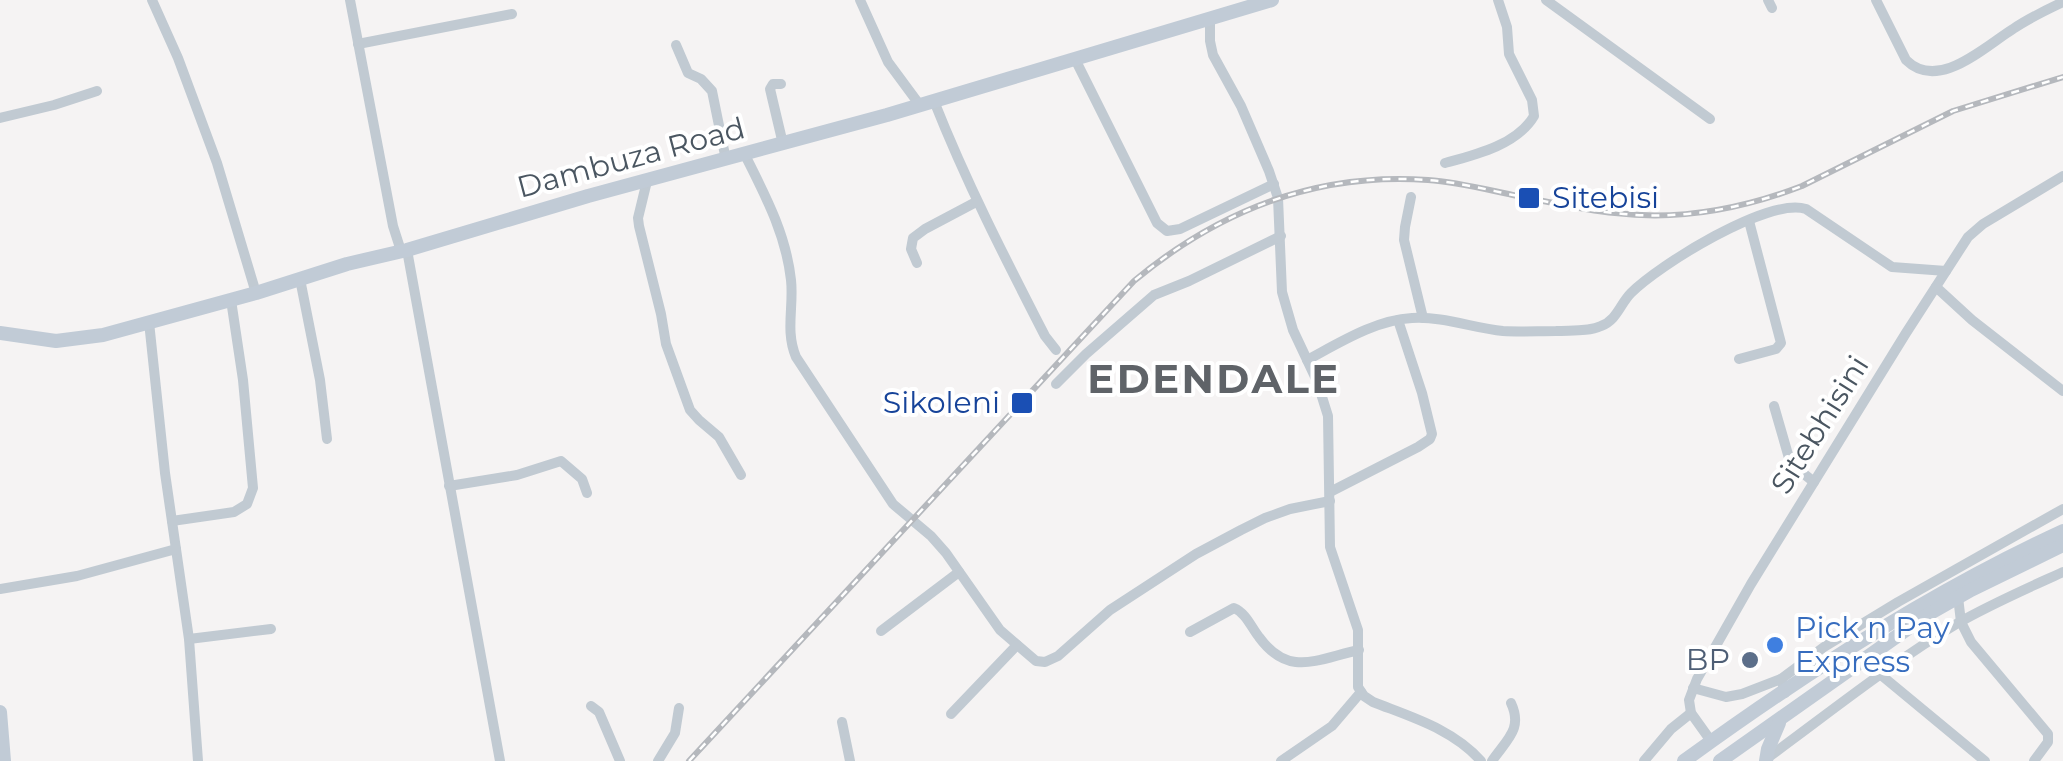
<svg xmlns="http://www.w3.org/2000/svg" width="2063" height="761" viewBox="0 0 2063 761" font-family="Montserrat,sans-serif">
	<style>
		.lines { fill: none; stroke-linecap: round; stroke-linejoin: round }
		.street { stroke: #c1cad2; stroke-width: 10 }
		.secondary { stroke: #c1cbd6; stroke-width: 14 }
		.rail-casing { stroke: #b5b8bd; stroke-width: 6 }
		.rail { stroke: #fff; stroke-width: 2.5; stroke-dasharray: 8; stroke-linecap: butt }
		.transit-dot { fill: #1a4fb4; stroke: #fff; stroke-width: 4 }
		.shop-dot { fill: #3f7fe0; stroke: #fff; stroke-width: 4 }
		.service-dot { fill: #5c6f8a; stroke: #fff; stroke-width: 4 }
		.labels { text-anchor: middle; stroke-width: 8; stroke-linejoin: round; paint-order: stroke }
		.street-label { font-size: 30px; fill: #4a5661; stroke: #fff }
		.transit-label { font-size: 30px; fill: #164399; stroke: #fff; text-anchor: start }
		.shop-label { font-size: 30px; fill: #366cbe; stroke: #fff; text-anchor: start }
		.service-label { font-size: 30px; fill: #4e5e75; stroke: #fff; text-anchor: end }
		.district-label { font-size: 40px; font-weight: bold; letter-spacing: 2.5px; fill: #5f6368; stroke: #fff }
	</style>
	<rect width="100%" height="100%" fill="#f5f3f3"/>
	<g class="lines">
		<g class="street">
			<path d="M152,0L178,58L217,163L256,293"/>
			<path d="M350,0L393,226L401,251"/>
			<path d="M860,0L888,62L919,104"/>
			<path d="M1546,0L1710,119"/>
			<path d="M1768,0L1772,8"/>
			<path d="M1876,0L1906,60C1938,92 1984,47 2013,29C2029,18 2046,10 2063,2"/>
			<path d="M1210,19V41L1213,55L1241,106L1269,171L1278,198L1282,292L1293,330L1317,381L1328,416L1330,547L1358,630V687L1364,696L1373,702C1411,717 1453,729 1481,761"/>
			<path d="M358,44L512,14"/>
			<path d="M676,45L688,73L701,79L712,91L726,160"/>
			<path d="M1075,59L1157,223L1167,231L1180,229L1274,184"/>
			<path d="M781,84H773L770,89L783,144"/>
			<path d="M934,101C966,182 1005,258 1045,336L1056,350"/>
			<path d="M0,118L54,105L97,91"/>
			<path d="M745,155C765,195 786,234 791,280C794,306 785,331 796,357L893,504L931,536L946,553L1000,630L1036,661L1045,662L1058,656L1110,610L1196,554L1241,530L1265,518L1290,509L1330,501"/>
			<path d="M1445,163C1475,155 1517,145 1534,116L1532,100L1509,54L1507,27L1498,0"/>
			<path d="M647,181L638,218L639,226L661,314L666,344L690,410L699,420L719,437L741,475"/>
			<path d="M1411,197L1405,227L1404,240L1423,318"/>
			<path d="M407,250L500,761"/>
			<path d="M917,263L911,249L913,238L925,229L976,202"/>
			<path d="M300,279L320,380L327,439"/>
			<path d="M1936,287L1972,320L2063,391"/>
			<path d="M149,322L165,473L189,639L198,761"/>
			<path d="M1739,359L1776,349L1781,343L1749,221"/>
			<path d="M1307,360C1339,343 1375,320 1412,318C1443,316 1473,328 1503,331C1520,332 1538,331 1556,331C1571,330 1588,332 1601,326C1617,320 1620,304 1631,293C1659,265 1768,197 1806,209L1892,267L1946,271"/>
			<path d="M1056,384L1086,354L1154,295L1189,281L1281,236"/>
			<path d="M1774,406L1789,458L1794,466L1814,482"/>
			<path d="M449,486L517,475L561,461L582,479L587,493"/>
			<path d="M1330,492L1418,447L1430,439L1432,434L1422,393L1398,320"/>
			<path d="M172,521L234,512L247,504L253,488L243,380L231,300"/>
			<path d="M0,589L77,576L176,549"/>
			<path d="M1958,597L1961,622L1971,642L2048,734V742L2034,761"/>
			<path d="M881,631L959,572"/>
			<path d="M1190,632L1234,608C1246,613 1251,627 1259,637C1289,678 1317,659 1359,650"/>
			<path d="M189,639L271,629"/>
			<path d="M1881,675L1985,761"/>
			<path d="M1693,688L1726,697L1742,694L1781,679"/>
			<path d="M1785,693L1781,679L1824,647L1898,602L2063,509"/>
			<path d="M591,706L599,712L620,761"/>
			<path d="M951,714L1017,645"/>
			<path d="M842,722L850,761"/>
			<path d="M1711,741L1691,713L1689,700L1697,679L1751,584L1906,333L1968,237L1983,224L2063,176"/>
			<path d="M1766,759C1829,713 1891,663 1958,623C1991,604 2028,588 2063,572"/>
			<path d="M658,761L675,733L679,708"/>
			<path d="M1281,761L1332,726L1361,692"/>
			<path d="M1492,761C1507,739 1523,729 1511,703"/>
			<path d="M1644,761L1671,729L1691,713"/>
		</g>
		<g class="secondary">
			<path d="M0,333L56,341L103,335L256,293L347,264L407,250L588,196L887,115L1272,0"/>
			<path d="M0,712L4,761"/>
			<path d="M1684,761C1802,675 1930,592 2063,531"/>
			<path d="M1720,761L1927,615L1971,590L2063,545"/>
			<path d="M1766,761L1768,749L1779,723"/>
		</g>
		<defs>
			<path id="rail" d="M689,761L1134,281C1218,211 1316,172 1428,180C1458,182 1488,190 1518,196C1550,202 1583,210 1615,213C1679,221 1742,209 1802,186L1953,111L2063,77"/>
		</defs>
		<use href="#rail" class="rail-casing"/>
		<use href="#rail" class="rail"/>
	</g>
	<g class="transit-dot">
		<rect x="1517" y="186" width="24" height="24" rx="5"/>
		<rect x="1010" y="391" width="24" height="24" rx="5"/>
	</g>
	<circle class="shop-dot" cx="1775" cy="645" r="10"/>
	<circle class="service-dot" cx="1750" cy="660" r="10"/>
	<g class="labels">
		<g class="street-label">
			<text transform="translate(631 158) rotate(-15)" y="10">Dambuza Road</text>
			<text transform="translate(1820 425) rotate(-58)" y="10">Sitebhisini</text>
		</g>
		<g class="transit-label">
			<text x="1552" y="208">Sitebisi</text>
			<text x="1000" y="413" text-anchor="end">Sikoleni</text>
		</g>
		<g class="shop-label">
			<text x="1795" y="638">Pick n Pay<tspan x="1795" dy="34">Express</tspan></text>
		</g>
		<g class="service-label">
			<text x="1730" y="670">BP</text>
		</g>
		<g class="district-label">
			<text x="1214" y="393">EDENDALE</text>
		</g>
	</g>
</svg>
